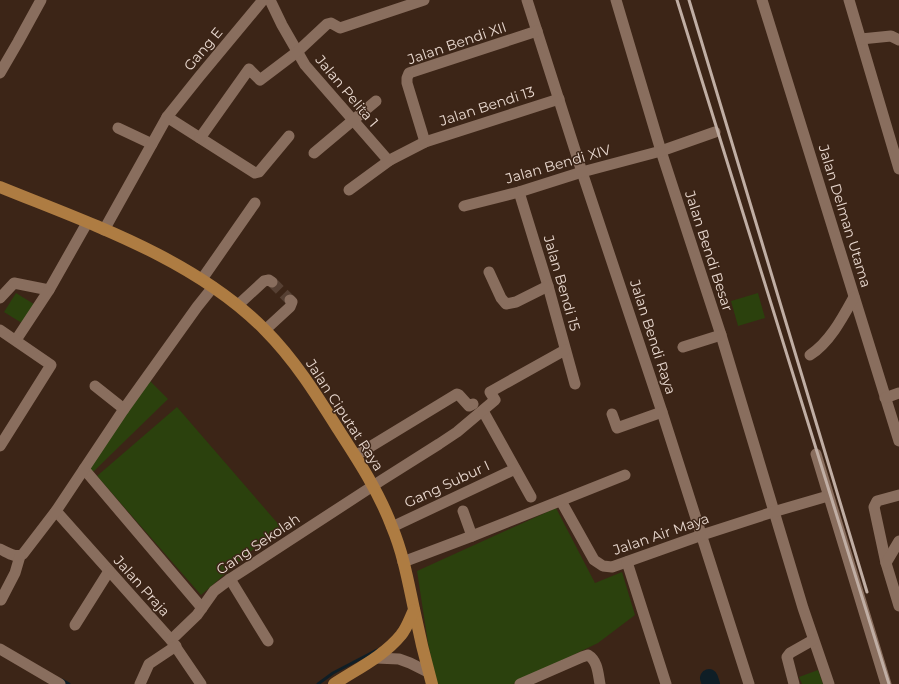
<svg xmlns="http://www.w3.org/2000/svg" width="899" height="684" viewBox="0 0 899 684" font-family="Montserrat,sans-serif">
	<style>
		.green { fill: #2b410d }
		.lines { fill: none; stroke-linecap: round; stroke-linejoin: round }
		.stream { stroke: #0f1e26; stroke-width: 3 }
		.river { stroke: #0f1e26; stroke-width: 18 }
		.minor-tunnel { stroke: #564033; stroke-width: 11; stroke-dasharray: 11 5.5; stroke-linecap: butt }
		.minor { stroke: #896e5e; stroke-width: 11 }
		.major { stroke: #ae7c42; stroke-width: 12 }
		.rail { stroke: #c0aea4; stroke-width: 3 }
		.labels { text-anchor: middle; stroke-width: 3; stroke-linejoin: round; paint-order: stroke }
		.street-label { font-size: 14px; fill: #eadad1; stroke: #3c2517 }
	</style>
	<rect width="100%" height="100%" fill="#3c2517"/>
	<g class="green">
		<path d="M16,293L37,306L25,325L4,312Z"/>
		<path d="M758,293L765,318L738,326L731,301Z"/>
		<path d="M149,380L168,399L93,472L87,468Z"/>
		<path d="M177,407L280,526L201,595L97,476Z"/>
		<path d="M556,508L595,583L622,572L635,615L598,643L513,684H437L428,643L417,571Z"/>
		<path d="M818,670L823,684H802L799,677Z"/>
	</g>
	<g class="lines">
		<g class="stream">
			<path d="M62,680L69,684"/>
			<path d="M318,684L333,673L377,650"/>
		</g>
		<path class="river" d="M709,678L711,684"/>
		<path class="minor-tunnel" d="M272,282L290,300"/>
		<g class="minor">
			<path d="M270,0L282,25L305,65L387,159L390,160L425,142L559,99"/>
			<path d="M527,0L582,172L662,412L749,684"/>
			<path d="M616,0L661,151L721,335L803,608L829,684"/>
			<path d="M762,0L899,441"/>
			<path d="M849,0L899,169"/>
			<path d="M861,39L891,36L899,40"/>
			<path d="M0,73L18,42L41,0"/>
			<path d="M167,117L255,173L259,172L289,136"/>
			<path d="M118,128L152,144"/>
			<path d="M200,138L249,69L260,80L297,52L327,24L331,23L340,28L424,0"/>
			<path d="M425,142L407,83V78L409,73L537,31"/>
			<path d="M314,153L376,101"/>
			<path d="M349,190L390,160"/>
			<path d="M519,192L548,286L575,384"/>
			<path d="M464,206L519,192L582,172L661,151L715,132"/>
			<path d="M104,230L167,117L199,77L263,0"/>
			<path d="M489,272L501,298L506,304L516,302L548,286"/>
			<path d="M202,279L255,203"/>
			<path d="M0,298L14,283L49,290"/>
			<path d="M238,305L264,281L269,280L272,282"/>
			<path d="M0,330L51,365L0,446"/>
			<path d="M265,330L290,307L292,302L290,300"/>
			<path d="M16,340L49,290L87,223"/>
			<path d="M683,347L721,335"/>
			<path d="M810,355C830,342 843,317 854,297"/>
			<path d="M95,386L124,409"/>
			<path d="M885,398L899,393"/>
			<path d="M483,411L531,497"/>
			<path d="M612,414L617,428L662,412"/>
			<path d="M816,454L886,684"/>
			<path d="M355,456L457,394L459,395L469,406L473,404"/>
			<path d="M84,469L202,608"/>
			<path d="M899,495L877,501L874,507L886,563L899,606"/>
			<path d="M561,501L594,560L603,566L612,567L702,535L773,512L828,496"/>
			<path d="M56,511L171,640L201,684"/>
			<path d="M463,511L472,536"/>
			<path d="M392,527L515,469"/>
			<path d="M0,549C7,552 16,559 23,554L56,511L124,409L197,307L213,287"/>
			<path d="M403,562L472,536L625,475"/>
			<path d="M627,562L666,684"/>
			<path d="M886,563L899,541"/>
			<path d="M230,579L268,641"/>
			<path d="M1,600L15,573L20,556"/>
			<path d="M75,625L109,571"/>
			<path d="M171,640L197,615L214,591L230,579L382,480L439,444L457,432L495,400L490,392L565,350"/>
			<path d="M0,649L60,684"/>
			<path d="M376,658L399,659L410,663L428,672"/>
			<path d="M140,684L149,664L176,646"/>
			<path d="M520,684L582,657L588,655C598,661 598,674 600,684"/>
			<path d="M794,684L787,657L790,653L813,640"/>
		</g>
		<g class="major">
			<path d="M0,187C91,224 195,259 265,330C294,359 316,394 338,429C358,460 379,492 392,527C403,553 408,581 414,609C419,634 425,659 432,684"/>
			<path d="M334,684C357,669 384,656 401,635C407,628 410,618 414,610"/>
		</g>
		<g class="rail">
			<path d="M677,0L889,684"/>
			<path d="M689,0L867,592"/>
		</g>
	</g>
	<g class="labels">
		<g class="street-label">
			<text transform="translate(457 43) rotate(-19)" y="5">Jalan Bendi XII</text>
			<text transform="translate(203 49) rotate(-50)" y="5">Gang E</text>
			<text transform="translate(347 91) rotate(50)" y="5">Jalan Pelita 1</text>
			<text transform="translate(487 106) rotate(-18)" y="5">Jalan Bendi 13</text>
			<text transform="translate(558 164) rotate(-16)" y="5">Jalan Bendi XIV</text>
			<text transform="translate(845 216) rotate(73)" y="5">Jalan Delman Utama</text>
			<text transform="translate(709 251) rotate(72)" y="5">Jalan Bendi Besar</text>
			<text transform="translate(562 283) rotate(74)" y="5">Jalan Bendi 15</text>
			<text transform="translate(653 337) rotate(72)" y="5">Jalan Bendi Raya</text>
			<text transform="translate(345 415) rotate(57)" y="5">Jalan Ciputat Raya</text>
			<text transform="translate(447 484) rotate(-25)" y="5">Gang Subur I</text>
			<text transform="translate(661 534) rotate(-19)" y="5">Jalan Air Maya</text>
			<text transform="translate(258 544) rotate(-34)" y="5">Gang Sekolah</text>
			<text transform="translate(142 586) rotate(48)" y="5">Jalan Praja</text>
		</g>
	</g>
</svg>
